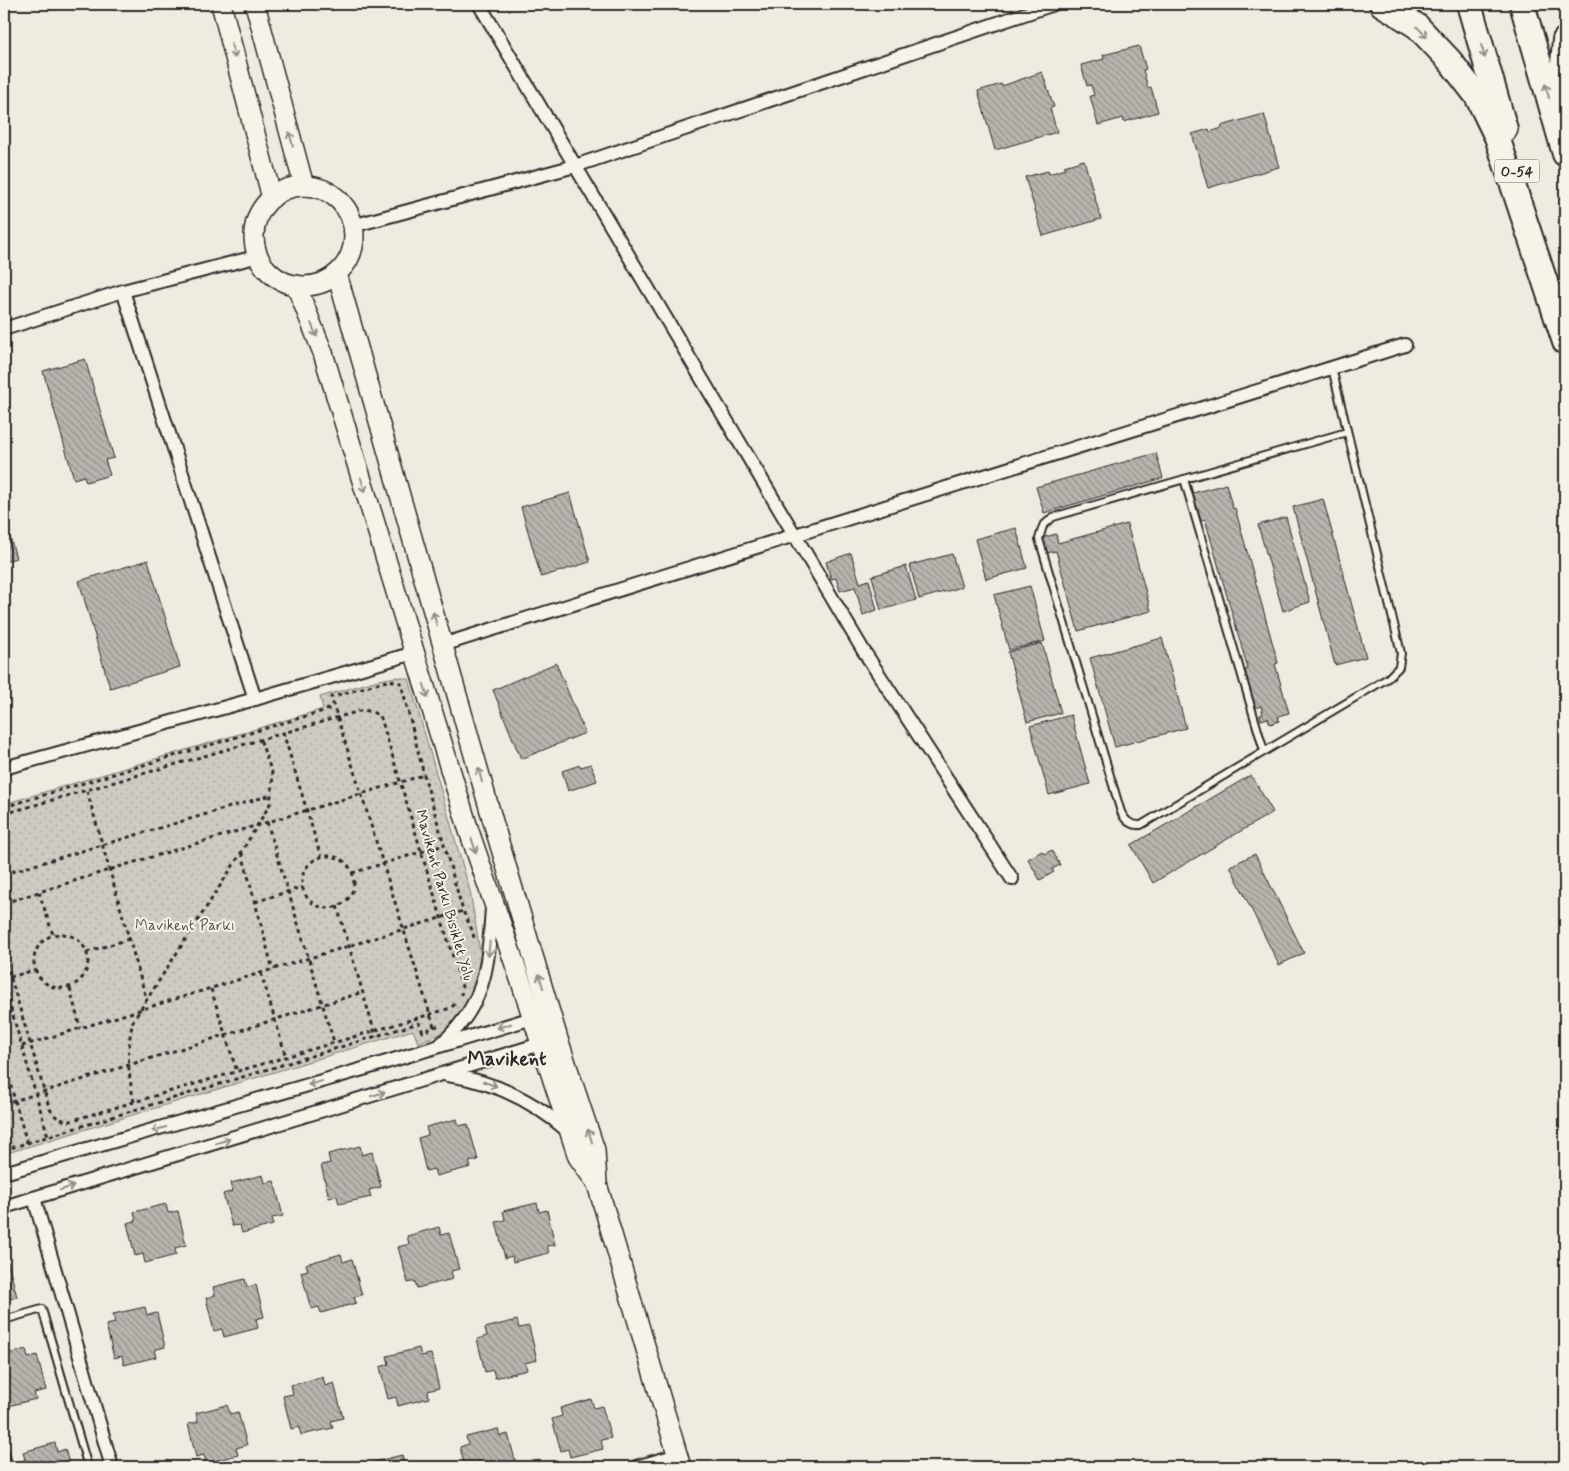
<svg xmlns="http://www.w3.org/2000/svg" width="1569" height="1471" viewBox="0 0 1569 1471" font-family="Mynerve,sans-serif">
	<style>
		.grass { fill: url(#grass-dots); stroke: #7d7b76 }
		.building { fill: url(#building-back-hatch); stroke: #2b2b2b }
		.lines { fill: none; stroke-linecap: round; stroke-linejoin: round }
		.lane-casing { stroke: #2b2b2b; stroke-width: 10 }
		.street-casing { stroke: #2b2b2b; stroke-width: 16 }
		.secondary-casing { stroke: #2b2b2b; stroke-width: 22 }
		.highway-casing { stroke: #2b2b2b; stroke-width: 28 }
		.path { stroke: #2b2b2b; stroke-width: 3; stroke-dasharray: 4 4; stroke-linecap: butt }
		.lane { stroke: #f7f3e8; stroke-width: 6 }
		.street { stroke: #f7f3e8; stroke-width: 12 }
		.secondary { stroke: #f7f3e8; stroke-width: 19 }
		.highway { stroke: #f7f3e8; stroke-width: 24 }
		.oneway { stroke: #918f8a }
		.labels { text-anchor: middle; stroke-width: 4; stroke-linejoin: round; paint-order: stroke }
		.shield { fill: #f7f3e8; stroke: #686764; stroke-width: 1 }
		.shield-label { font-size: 14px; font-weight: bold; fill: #2b2b2b }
		.street-label { font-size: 15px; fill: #2b2b2b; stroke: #f7f3e8 }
		.park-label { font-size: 15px; fill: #545351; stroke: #f7f3e8 }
		.district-label { font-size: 20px; font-weight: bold; fill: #2b2b2b; stroke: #f7f3e8 }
	</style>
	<defs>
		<pattern id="grass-dots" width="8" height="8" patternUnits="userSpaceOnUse" patternTransform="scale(1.25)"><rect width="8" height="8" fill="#cfcbc2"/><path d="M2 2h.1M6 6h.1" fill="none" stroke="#b2aea7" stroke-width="1.8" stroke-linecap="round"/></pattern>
		<pattern id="building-back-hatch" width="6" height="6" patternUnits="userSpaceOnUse" patternTransform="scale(1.25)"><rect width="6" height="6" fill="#b8b5ae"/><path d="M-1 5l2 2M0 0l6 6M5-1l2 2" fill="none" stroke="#96938e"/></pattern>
	</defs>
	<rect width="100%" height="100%" fill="#efebe0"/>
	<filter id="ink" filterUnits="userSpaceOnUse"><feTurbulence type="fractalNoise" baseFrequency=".02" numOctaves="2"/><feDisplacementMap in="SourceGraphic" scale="10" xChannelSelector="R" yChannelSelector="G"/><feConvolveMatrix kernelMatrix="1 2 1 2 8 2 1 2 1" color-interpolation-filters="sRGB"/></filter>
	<g filter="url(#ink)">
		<path class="grass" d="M397,677L409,679L470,891L482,963L471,1005L445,1032L418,1043L413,1030L4,1154V804L323,709L320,697L378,680Z"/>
		<g class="building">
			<path d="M1139,46L1146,69L1143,70L1148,88L1151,87L1158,112L1124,122L1123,118L1098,125L1090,96L1094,95L1091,85L1087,86L1081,65L1104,59L1103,55Z"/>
			<path d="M1042,72L1054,107L1050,108L1057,132L995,150L978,91L1001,84L1002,86Z"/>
			<path d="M1264,114L1279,167L1208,188L1192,134L1209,129L1210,132L1222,128L1221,126Z"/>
			<path d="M1084,160L1101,219L1043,236L1025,177L1048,171L1049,174L1065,169L1064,166Z"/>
			<path d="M85,359L114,458L105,460L110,475L86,482L84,476L74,479L43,371Z"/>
			<path d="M1156,453L1163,478L1044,513L1036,487Z"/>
			<path d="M1226,484L1233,509L1235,508L1278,663L1275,664L1289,713L1278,716L1279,721L1270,724L1268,718L1261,720L1260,715L1263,714L1261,706L1255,708L1245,670L1248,669L1205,519L1201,521L1193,493Z"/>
			<path d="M570,493L590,562L541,577L521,507Z"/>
			<path d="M1323,499L1366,657L1335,665L1293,507Z"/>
			<path d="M4,516L16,558L4,562Z"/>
			<path d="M1286,517L1310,602L1283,611L1258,525Z"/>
			<path d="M1127,524L1151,611L1078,631L1056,551L1046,553L1042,538L1056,534L1058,543Z"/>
			<path d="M1016,528L1027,568L986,579L975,539Z"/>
			<path d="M851,553L860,583L869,580L877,610L863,615L855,587L840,591L836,578L831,579L826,562Z"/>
			<path d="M952,554L962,587L919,599L910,565Z"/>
			<path d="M148,560L180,667L110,688L79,581Z"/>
			<path d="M906,566L916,600L881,610L872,576Z"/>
			<path d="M1030,586L1045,641L1009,650L994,595Z"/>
			<path d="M1162,638L1186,728L1115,747L1090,658Z"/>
			<path d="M1042,643L1061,713L1027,722L1008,652Z"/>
			<path d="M556,663L585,733L521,759L493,690Z"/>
			<path d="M1071,715L1090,784L1049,795L1030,726Z"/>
			<path d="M591,764L597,781L568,791L562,771L580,765L581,767Z"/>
			<path d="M1251,775L1273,812L1153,883L1131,845Z"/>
			<path d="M1052,850L1060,865L1052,869L1054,872L1040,880L1028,859L1042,851L1044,854Z"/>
			<path d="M1255,854L1304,953L1279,965L1230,866Z"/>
			<path d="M457,1119L459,1126L468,1124L478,1160L469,1162L471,1167L436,1176L434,1169L426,1171L418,1138L428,1135L426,1127Z"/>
			<path d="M360,1146L362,1155L372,1152L381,1187L369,1190L371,1197L339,1204L337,1196L329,1198L321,1165L330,1163L328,1154Z"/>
			<path d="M263,1175L265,1183L274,1181L283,1216L272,1218L273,1225L242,1233L240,1225L232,1226L223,1194L233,1191L231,1183Z"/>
			<path d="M537,1203L539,1212L547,1210L555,1245L547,1246L549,1253L513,1262L512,1256L505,1258L496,1222L505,1220L503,1211Z"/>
			<path d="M166,1204L168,1213L178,1211L186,1245L175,1248L176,1255L145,1263L143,1254L135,1256L127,1223L136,1221L134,1212Z"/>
			<path d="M439,1227L441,1235L449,1233L459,1269L451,1271L453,1279L417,1288L415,1281L408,1283L398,1247L409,1244L407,1236Z"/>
			<path d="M341,1254L343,1262L352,1259L362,1295L354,1297L356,1303L321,1313L319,1307L311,1309L301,1272L308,1270L306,1264Z"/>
			<path d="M8,1262L17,1297L6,1300L7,1306L4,1307V1263Z"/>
			<path d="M245,1279L247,1287L256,1285L264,1317L256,1319L258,1328L224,1337L222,1329L214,1331L206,1298L215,1295L213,1287Z"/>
			<path d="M145,1307L147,1315L157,1313L165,1347L154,1350L156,1357L124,1365L122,1356L114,1358L106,1325L115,1323L113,1314Z"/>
			<path d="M517,1320L519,1328L529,1326L537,1360L525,1363L527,1370L495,1378L493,1370L485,1372L477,1339L487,1336L485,1328Z"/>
			<path d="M419,1348L421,1356L431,1354L439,1388L428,1391L429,1398L398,1406L396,1397L388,1399L380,1367L389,1364L387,1356Z"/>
			<path d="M26,1349L28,1358L37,1355L46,1390L34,1393L36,1399L4,1407V1355Z"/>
			<path d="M323,1377L325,1386L334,1383L343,1418L331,1421L333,1428L301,1435L299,1427L291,1429L283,1396L293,1394L291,1385Z"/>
			<path d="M591,1399L594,1408L602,1406L611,1438L601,1440L603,1449L570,1457L568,1449L561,1451L552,1419L562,1416L560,1408Z"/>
			<path d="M227,1405L230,1414L238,1412L247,1445L236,1448L238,1455L206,1463L204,1455L196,1457L188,1424L198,1422L196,1413Z"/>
			<path d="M498,1429L500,1436L508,1434L517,1467H465L460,1447L468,1444L466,1437Z"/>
			<path d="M55,1443L57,1452L65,1449L70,1467H17L16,1462L25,1460L23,1452Z"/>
			<path d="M402,1455L404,1464L412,1462L413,1467H371L370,1463Z"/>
		</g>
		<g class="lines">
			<defs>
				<g id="lane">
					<path d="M1332,368L1401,653L1399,667L1388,678L1141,825C1131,826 1125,821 1121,812L1039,539L1043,526L1053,517L1347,432"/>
					<path d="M1184,479L1264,751"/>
					<path d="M4,1320L42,1309L88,1467"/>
					<path d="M4,1449L9,1467"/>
				</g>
				<g id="street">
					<path d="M479,4L863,650L1012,879"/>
					<path d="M352,226L575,166L1054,4"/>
					<path d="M123,291L255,699"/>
					<path d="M4,329L123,291L259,256"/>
					<path d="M442,645L1405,345"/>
					<path d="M4,768L255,699L414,653"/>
					<path d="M441,1044C487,1004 488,964 492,908"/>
					<path d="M447,1075C495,1081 534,1101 569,1132"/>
					<path d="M4,1173L370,1067L539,1016"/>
					<path d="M34,1198L112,1467"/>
					<path d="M4,1207L547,1042"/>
					<path d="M636,1467L678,1455"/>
				</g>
				<g id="secondary">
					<path d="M221,4L272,198"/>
					<path d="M255,4L304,186"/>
					<circle cx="304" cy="236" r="50"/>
					<path d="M337,274L496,832L558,1039L595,1150L597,1184L681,1467"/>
					<path d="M296,285L323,353L469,831L522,985L578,1157L597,1184"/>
				</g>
				<g id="highway">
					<path d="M1382,4L1417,26L1450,61L1477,96L1497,137L1565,342"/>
					<path d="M1469,4L1505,129"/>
					<path d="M1522,4L1565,154"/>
					<path d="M1565,40L1563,64L1565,85"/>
				</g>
			</defs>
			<use href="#lane" class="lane-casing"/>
			<use href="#street" class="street-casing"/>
			<use href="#secondary" class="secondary-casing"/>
			<use href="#highway" class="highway-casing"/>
			<g class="path">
				<path d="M283,732L321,857"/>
				<path d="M87,791L147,1001"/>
				<path d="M4,807L333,708"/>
				<path d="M4,814L363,710L373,712L381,718L462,987L461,995"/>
				<path d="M267,822L334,1042"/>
				<path d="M242,853L273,970"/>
				<circle cx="328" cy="882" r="26"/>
				<path d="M352,873L444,845"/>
				<path d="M4,874L271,795"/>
				<path d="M39,892L53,935"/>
				<path d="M255,902L302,887"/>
				<path d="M4,903L125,865L424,775"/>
				<path d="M337,906L376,1037"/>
				<circle cx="61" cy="961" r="27"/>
				<path d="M87,952L129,939"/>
				<path d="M4,955L49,1107C54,1117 59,1120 70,1121L451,1008L457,1002"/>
				<path d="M261,973L286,1057"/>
				<path d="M10,977L35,970"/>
				<path d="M4,985L48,1136"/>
				<path d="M70,988L80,1028"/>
				<path d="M211,989L237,1072"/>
				<path d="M434,1027L331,697L390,680L401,683L424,775L463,911L473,932L474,939"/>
				<path d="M22,1046L463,911"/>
				<path d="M4,1062L27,1143"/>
				<path d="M134,1102C128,1073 126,1050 133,1021L238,858L270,804L273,776L260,739"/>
				<path d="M4,1104L363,992"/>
				<path d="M4,1150L419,1023L423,1032L439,1025"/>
			</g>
			<use href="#lane" class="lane"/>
			<use href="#street" class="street"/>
			<use href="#secondary" class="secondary"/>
			<use href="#highway" class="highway"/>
		</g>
		<defs><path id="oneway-shaft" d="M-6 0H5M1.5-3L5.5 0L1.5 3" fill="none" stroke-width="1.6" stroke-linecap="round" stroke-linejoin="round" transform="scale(1.25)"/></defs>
		<g class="oneway">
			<use href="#oneway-shaft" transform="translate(1422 32) rotate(46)"/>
			<use href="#oneway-shaft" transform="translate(233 51) rotate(75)"/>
			<use href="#oneway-shaft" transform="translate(1483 51) rotate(74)"/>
			<use href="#oneway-shaft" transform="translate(1547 91) rotate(-106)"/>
			<use href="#oneway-shaft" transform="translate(291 139) rotate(-105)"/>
			<use href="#oneway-shaft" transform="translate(314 330) rotate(68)"/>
			<use href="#oneway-shaft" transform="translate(363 485) rotate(73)"/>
			<use href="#oneway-shaft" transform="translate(435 619) rotate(-106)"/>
			<use href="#oneway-shaft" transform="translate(426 691) rotate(73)"/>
			<use href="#oneway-shaft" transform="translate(480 775) rotate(-106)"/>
			<use href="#oneway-shaft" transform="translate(474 846) rotate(72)"/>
			<use href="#oneway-shaft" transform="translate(489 949) rotate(95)"/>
			<use href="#oneway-shaft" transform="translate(541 981) rotate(-107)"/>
			<use href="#oneway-shaft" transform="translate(504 1026) rotate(163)"/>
			<use href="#oneway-shaft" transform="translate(315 1083) rotate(164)"/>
			<use href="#oneway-shaft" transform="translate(490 1084) rotate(19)"/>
			<use href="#oneway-shaft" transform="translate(378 1094) rotate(-17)"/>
			<use href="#oneway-shaft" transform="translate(159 1129) rotate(164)"/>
			<use href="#oneway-shaft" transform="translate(590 1136) rotate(-108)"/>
			<use href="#oneway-shaft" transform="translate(223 1141) rotate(-17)"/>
			<use href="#oneway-shaft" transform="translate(67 1188) rotate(-17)"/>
		</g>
	</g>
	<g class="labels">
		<rect class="shield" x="1494.5" y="159.5" width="45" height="23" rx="4"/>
		<g class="shield-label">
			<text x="1517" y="176">O-54</text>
		</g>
		<g class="street-label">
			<text transform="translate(445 895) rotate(74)" y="5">Mavikent Parkı Bisiklet Yolu</text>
		</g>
		<g class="park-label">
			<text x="185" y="930">Mavikent Parkı</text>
		</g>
		<g class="district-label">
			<text x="507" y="1065">Mavikent</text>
		</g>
	</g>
	<rect width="1569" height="1471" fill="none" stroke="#f7f3e8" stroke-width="20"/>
	<rect x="10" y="10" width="1549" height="1451" fill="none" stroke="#2b2b2b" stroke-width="2" filter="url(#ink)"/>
</svg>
